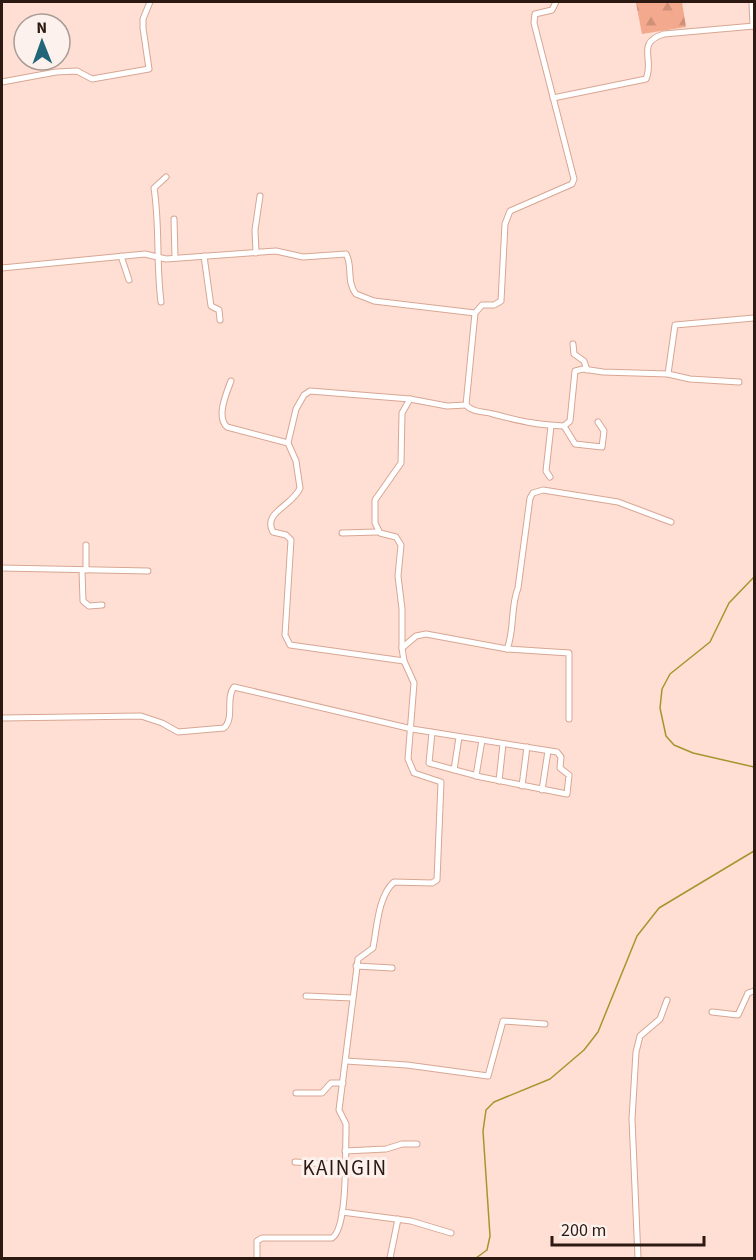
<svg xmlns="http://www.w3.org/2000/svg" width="756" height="1260" viewBox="0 0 756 1260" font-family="'Source Sans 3',sans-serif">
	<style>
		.forest { fill: url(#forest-firs) }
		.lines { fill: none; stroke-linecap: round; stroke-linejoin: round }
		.stream { stroke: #a8942e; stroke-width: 1.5 }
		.minor-casing { stroke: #d8a693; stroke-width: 7 }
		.minor { stroke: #fff; stroke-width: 5 }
		.labels { text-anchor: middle; stroke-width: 6; stroke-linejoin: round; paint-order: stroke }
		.quarter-label { font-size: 21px; letter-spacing: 1.5px; fill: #2c1912; stroke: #fcf1ed }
	</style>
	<defs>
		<pattern id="forest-firs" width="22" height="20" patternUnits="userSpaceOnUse" patternTransform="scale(1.5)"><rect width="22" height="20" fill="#f2a98e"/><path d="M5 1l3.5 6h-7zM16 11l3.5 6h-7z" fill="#d09179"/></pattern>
	</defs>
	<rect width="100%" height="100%" fill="#ffdfd3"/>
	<path class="forest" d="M645,2H682L686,27L642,34L636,3Z"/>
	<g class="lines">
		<g class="stream">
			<path d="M754,577L729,603L710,642L670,674L662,689L660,708L666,736L674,745L693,753L754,767"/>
			<path d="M476,1258L487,1250L490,1236L483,1131L486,1110L494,1102L550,1079L584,1050L598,1032L637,936L659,908L754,851"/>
		</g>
		<defs>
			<g id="minor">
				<path d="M752,2L753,26"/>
				<path d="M2,82L56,72L77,71L92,79L149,69L143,28V19L150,2"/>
				<path d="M553,98L646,79C655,59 635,43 664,34L754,26"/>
				<path d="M174,219L175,258"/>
				<path d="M256,253L255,230L260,196"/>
				<path d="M121,256L129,280"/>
				<path d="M204,256L211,306L219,310L220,320"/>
				<path d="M2,268L145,254L166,259L276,251L303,257L346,254C353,265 346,282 356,294L374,301L475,313"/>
				<path d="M161,302C156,264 160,226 154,188L166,177"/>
				<path d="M573,344L574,354L584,361L587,370"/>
				<path d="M668,374L690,379L739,382"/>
				<path d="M231,381C226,394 216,417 227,427L288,443"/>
				<path d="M466,405C473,413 484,411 493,414C520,421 536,425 564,426"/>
				<path d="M564,426L570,421L575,371L583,369L603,372L668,374L675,325L754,318"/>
				<path d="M564,426L575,444L602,447L604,431L598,422"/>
				<path d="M550,477L546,471L551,426"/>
				<path d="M342,533L377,532"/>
				<path d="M2,568L148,571"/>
				<path d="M82,570L83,601L89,606L102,605"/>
				<path d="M86,570V545"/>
				<path d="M402,648L416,636L426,634L507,649L569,653V719"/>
				<path d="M507,649C515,629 510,608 518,588L530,498L533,493L543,490L618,502L671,522"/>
				<path d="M404,661L290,645L285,635L291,540L286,535L273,532C262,512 293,506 300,488L296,461L288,443L296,409L304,395L310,391L410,399L447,406L466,405L475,313L482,305H494L501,301L505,224L510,211L572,184L574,179L534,23L535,14L552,10L556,2"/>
				<path d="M2,718L141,716L162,723L178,732L224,728C235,718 225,698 234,687L412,729L557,752L561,757L560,768L569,775L567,794L481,777L429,763L432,732"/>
				<path d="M454,770L459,737"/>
				<path d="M476,776L482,740"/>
				<path d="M499,781L503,744"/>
				<path d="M522,786L527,747"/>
				<path d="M542,790L548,751"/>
				<path d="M356,966L392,968"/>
				<path d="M306,996L352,998"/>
				<path d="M712,1012L738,1015L748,993L754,991"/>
				<path d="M346,1061L407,1065L488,1076L503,1021L545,1024"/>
				<path d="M296,1093H322L331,1083H343"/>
				<path d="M345,1151L386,1149L402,1144H417"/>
				<path d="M295,1162L345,1165"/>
				<path d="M342,1212L411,1221L451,1233"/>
				<path d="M257,1258V1241L262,1238H332C348,1228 345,1153 346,1133V1124L339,1110L358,959L373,948C377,928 378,896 394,882L432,883L437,880L441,782L414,773L408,759L414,683L404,661L402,648V609L398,576L401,545L396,537L380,533L375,523V500L401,463L402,413L410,399"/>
				<path d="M390,1258L398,1219"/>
				<path d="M638,1258L632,1119L636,1052L640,1036L660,1019L667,1000"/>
			</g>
		</defs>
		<use href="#minor" class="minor-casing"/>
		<use href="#minor" class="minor"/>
	</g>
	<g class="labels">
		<g class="quarter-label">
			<text x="345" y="1175">KAINGIN</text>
		</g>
	</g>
	<rect width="756" height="1260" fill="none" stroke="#2c1912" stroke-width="6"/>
	<g transform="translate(42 42) rotate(359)"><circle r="28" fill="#fcf1ed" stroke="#a99b95" stroke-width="1.5"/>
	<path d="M0-4.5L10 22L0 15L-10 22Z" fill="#226478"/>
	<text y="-9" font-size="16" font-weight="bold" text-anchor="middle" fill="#2c1912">N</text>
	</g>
	<path d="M552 1236v9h152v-9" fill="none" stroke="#2c1912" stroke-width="3"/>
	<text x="561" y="1236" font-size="18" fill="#2c1912" stroke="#fcf1ed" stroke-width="4.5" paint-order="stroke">200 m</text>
</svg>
